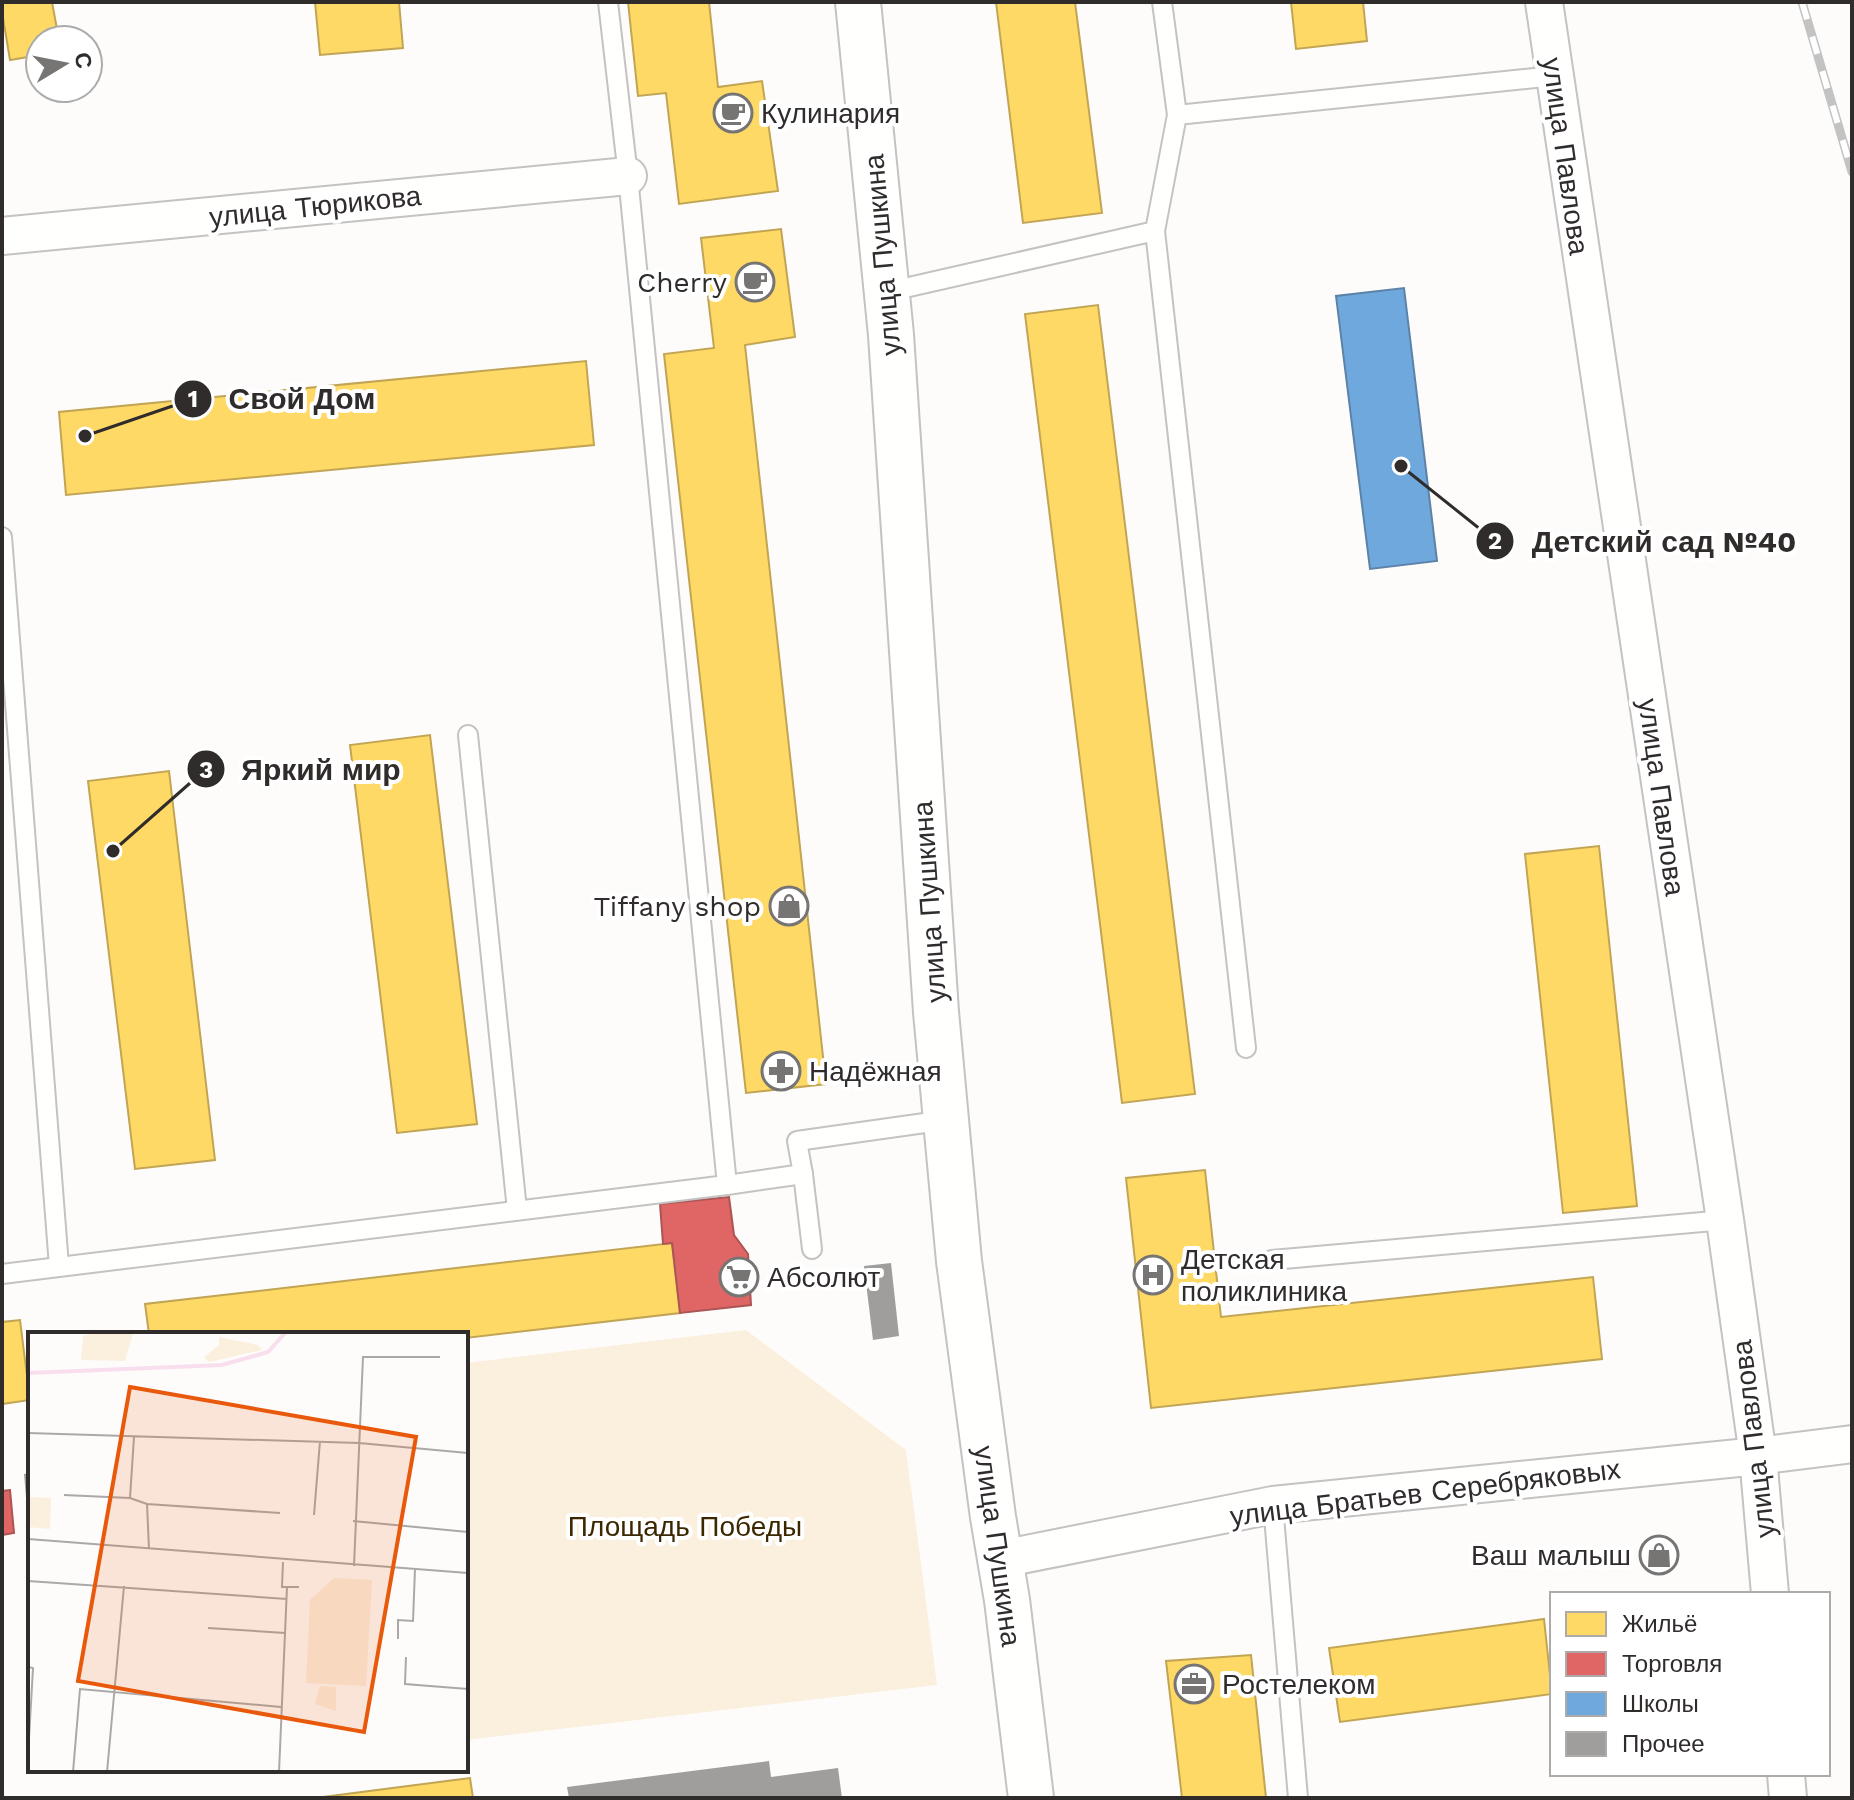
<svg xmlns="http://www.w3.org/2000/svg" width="1854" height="1800" viewBox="0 0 1854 1800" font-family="'Work Sans',sans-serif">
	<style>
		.green { fill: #fbefde }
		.homes { fill: #ffd966; stroke: #c1a554; stroke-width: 2 }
		.shops { fill: #e06666; stroke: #ab5554; stroke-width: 2 }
		.schools { fill: #6fa8dc; stroke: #5c83a7; stroke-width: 2 }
		.building { fill: #a09e9c }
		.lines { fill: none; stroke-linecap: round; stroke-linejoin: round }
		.service-casing { stroke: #c4c2c2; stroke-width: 22 }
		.minor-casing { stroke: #c4c2c2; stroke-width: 40 }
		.tertiary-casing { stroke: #c4c2c2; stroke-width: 48 }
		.service { stroke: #fffffe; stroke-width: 18 }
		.minor { stroke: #fffffe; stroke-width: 36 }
		.tertiary { stroke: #fffffe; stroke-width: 44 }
		.rail-casing { stroke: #c3c3c3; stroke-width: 9 }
		.rail { stroke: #fff; stroke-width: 6; stroke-dasharray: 18; stroke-linecap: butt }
		.labels { text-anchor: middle; stroke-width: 8; stroke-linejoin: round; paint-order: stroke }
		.poi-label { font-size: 28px; fill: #2f2c2b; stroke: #fff; text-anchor: start }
		.street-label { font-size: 28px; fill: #2f2c2b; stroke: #fff }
		.park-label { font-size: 28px; fill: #3c2701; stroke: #fff }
		.inset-river { fill: none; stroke: #f9dfed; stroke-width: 4 }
		.inset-road { fill: none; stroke: #aba9a8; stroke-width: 2 }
		.view { fill: #e8590c; fill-opacity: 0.15; stroke: #e8590c; stroke-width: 4 }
		.inset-edge { fill: none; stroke: #2f2c2b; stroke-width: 4 }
		.leader { fill: none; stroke: #2f2c2b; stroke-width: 3 }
		.callout-dot { fill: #2f2c2b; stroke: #fff; stroke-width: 3 }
		.mark-label { font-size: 24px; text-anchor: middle; font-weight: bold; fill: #fff }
		.callout-label { font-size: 30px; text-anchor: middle; font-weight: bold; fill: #2f2c2b; stroke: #fff; stroke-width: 8; stroke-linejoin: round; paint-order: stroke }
	</style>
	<rect width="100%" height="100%" fill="#fdfcfb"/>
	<path class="green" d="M746,1330L906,1450L937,1685L466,1740V1363Z"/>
	<g class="homes">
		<path d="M2,2H52L59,40H40V55L10,60L2,12Z"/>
		<path d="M315,2H399L403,48L320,55Z"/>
		<path d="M628,2H709L718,87L762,81L778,191L679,204L666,93L638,96Z"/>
		<path d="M996,2H1075L1102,213L1023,223Z"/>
		<path d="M1291,2H1363L1367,41L1296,49Z"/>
		<path d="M781,229L795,337L745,345L826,1084L746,1093L664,354L714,348L701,238Z"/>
		<path d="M1098,305L1195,1094L1122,1103L1025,314Z"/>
		<path d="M586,361L594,445L66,495L59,412Z"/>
		<path d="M430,735L477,1124L397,1133L350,745Z"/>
		<path d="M169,771L215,1160L135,1169L88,781Z"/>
		<path d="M1599,846L1637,1206L1563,1213L1525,854Z"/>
		<path d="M1205,1170L1221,1317L1593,1277L1602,1359L1151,1408L1126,1178Z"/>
		<path d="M672,1243L680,1313L466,1338V1334H149L145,1304Z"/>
		<path d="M20,1320L30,1400L2,1404V1322Z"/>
		<path d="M1544,1619L1552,1694L1340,1722L1329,1648Z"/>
		<path d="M1251,1655L1266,1798H1182L1166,1661Z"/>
		<path d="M470,1778L473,1798H315Z"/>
	</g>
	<g class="shops">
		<path d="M729,1197L734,1235L748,1254L751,1305L680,1313L672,1243L663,1244L660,1204Z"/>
		<path d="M10,1490L14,1533L2,1535V1491Z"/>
	</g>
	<path class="schools" d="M1404,288L1437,561L1370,569L1336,296Z"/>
	<g class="building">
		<path d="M891,1263L899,1336L873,1340L864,1266Z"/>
		<path d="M30,1473V1497H26L24,1474Z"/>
		<path d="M769,1761L771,1777L838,1768L842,1798H569L567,1787Z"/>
	</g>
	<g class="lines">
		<defs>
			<g id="service">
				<path d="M608,2L628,176L727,1185"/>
				<path d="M1162,2L1177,115"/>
				<path d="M1155,231L1246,1048"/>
				<path d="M887,292L1155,231L1177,115L1554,76"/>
				<path d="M2,537L59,1266"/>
				<path d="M468,735L517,1210"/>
				<path d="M812,1249L803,1174L797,1141L946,1120"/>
				<path d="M1272,1260L1725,1220"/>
				<path d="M2,1274L727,1185L803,1174"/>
				<path d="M1273,1505L1298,1798"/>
			</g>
			<g id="minor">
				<path d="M1544,2L1725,1220L1758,1456L1770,1594"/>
				<path d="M2,236L628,176"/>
				<path d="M1001,1559L1273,1505L1758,1456L1852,1444"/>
				<path d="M1786,1774L1788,1798"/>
			</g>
			<path id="tertiary" d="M858,2L891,335L936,1012L959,1261L993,1517L1007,1600L1031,1798"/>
		</defs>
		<use href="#service" class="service-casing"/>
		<use href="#minor" class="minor-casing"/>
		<use href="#tertiary" class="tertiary-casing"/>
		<use href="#service" class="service"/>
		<use href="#minor" class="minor"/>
		<use href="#tertiary" class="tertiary"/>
		<defs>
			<path id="rail" d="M1802,2L1852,172"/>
		</defs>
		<use href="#rail" class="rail-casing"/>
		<use href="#rail" class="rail"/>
	</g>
	<defs>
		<symbol id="cafe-ring" viewBox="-11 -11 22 22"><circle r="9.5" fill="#fff" stroke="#777574" stroke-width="1.5"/><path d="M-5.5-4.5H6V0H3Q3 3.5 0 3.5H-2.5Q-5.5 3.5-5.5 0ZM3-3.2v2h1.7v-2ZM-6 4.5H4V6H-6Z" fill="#777574"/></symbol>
		<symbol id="shop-ring" viewBox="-11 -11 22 22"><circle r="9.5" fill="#fff" stroke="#777574" stroke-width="1.5"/><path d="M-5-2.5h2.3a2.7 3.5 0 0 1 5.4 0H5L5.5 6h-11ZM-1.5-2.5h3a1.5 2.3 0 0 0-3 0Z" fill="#777574"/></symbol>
		<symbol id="pharmacy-ring" viewBox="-11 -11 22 22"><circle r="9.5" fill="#fff" stroke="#777574" stroke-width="1.5"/><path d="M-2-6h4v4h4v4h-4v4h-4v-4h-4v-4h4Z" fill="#777574"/></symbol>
		<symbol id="hospital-ring" viewBox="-11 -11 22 22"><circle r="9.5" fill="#fff" stroke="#777574" stroke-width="1.5"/><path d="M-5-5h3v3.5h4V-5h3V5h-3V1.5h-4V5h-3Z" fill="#777574"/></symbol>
		<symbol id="supermarket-ring" viewBox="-11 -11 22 22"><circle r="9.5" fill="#fff" stroke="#777574" stroke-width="1.5"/><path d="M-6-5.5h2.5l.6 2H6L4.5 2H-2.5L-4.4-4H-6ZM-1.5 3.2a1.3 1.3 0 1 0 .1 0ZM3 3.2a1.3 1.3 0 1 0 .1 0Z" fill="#777574"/></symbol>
		<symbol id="office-ring" viewBox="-11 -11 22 22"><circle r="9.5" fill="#fff" stroke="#777574" stroke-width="1.5"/><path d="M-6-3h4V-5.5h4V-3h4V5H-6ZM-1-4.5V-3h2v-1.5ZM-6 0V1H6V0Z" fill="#777574"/></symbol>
	</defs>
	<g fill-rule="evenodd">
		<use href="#cafe-ring" x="711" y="91" width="44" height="44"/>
		<use href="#cafe-ring" x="733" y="260" width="44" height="44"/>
		<use href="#shop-ring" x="767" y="884" width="44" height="44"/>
		<use href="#pharmacy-ring" x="759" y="1049" width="44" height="44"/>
		<use href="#hospital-ring" x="1131" y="1253" width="44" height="44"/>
		<use href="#supermarket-ring" x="717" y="1255" width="44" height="44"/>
		<use href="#shop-ring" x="1637" y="1533" width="44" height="44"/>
		<use href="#office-ring" x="1172" y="1662" width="44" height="44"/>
	</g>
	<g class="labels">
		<g class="poi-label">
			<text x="761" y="123">Кулинария</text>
			<text x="727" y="292" text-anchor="end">Cherry</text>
			<text x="761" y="916" text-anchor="end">Tiffany shop</text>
			<text x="809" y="1081">Надёжная</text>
			<text x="1181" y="1269">Детская<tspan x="1181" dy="32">поликлиника</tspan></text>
			<text x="767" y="1287">Абсолют</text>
			<text x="1631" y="1565" text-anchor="end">Ваш малыш</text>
			<text x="1222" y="1694">Ростелеком</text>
		</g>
		<g class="street-label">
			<text transform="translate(1566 156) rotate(82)" y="10">улица Павлова</text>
			<text transform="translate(315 206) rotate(-6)" y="10">улица Тюрикова</text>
			<text transform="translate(882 255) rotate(-95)" y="10">улица Пушкина</text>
			<text transform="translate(1662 797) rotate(82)" y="10">улица Павлова</text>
			<text transform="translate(929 902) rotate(-94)" y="10">улица Пушкина</text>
			<text transform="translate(1753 1439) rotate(-97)" y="10">улица Павлова</text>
			<text transform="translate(1425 1492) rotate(-7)" y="10">улица Братьев Серебряковых</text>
			<text transform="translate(998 1546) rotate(82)" y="10">улица Пушкина</text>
		</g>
		<g class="park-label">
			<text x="685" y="1536">Площадь Победы</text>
		</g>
	</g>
	<g transform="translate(28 1332)">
		<rect width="440" height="440" fill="#fdfcfb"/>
		<path d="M70,0L105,2L97,29L53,28L55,4ZM191,5L230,13L234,18L181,30L176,25L191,13ZM0,165L23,166L22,197L0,195ZM306,246L344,248L338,354L278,351L282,268ZM292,354L308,355V379L287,372Z" fill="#fbefde"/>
		<path class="inset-river" d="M0,41L194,33L240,20L258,0"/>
		<path class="inset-road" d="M0,101L331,111L440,121M106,105L102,166L119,172L121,217M36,163L102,166M119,172L252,181M286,183L292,109M325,189L440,200M0,207L440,241M255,230L254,255H271M326,234L335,25H412M0,249L259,267M180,296L257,301M370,307V288L385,289L387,237M378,325L377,352L440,357M0,335L5,336L0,424M45,440L52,357L253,375M79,440L96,254M251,440L259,255"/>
		<path class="view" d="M102,55L388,105L336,400L50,349Z"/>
		<rect width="440" height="440" class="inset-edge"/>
	</g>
	<path class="leader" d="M85 436L193 399M1401 466L1495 541M113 851L206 769"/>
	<g class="callout-dot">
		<circle cx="85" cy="436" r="8"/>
		<circle cx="1401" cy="466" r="8"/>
		<circle cx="113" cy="851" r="8"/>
		<circle cx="193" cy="399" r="20"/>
		<circle cx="1495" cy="541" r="20"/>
		<circle cx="206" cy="769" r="20"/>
	</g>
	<g class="mark-label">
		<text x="193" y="407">1</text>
		<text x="1495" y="549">2</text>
		<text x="206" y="778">3</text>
	</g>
	<g class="callout-label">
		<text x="302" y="409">Свой Дом</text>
		<text x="1664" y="552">Детский сад №40</text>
		<text x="321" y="780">Яркий мир</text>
	</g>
	<rect width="1854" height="1800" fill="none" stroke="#2f2c2b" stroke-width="8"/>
	<rect x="1550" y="1592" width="280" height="184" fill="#ffffff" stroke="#acabaa" stroke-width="2"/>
	<rect x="1566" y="1612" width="40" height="24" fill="#ffd966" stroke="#acabaa" stroke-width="2"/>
	<text x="1622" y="1632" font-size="24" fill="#2f2c2b">Жильё</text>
	<rect x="1566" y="1652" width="40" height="24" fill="#e06666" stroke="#acabaa" stroke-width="2"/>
	<text x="1622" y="1672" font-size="24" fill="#2f2c2b">Торговля</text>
	<rect x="1566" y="1692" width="40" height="24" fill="#6fa8dc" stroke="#acabaa" stroke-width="2"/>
	<text x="1622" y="1712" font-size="24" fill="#2f2c2b">Школы</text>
	<rect x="1566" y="1732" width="40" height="24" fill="#a09e9c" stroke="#acabaa" stroke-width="2"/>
	<text x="1622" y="1752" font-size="24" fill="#2f2c2b">Прочее</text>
	<g transform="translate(64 64) rotate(80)"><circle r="38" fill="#ffffff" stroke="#acabaa" stroke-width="2"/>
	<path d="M0-6L14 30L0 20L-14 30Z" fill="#777574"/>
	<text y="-12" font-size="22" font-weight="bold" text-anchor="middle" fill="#2f2c2b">С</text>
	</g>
</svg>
